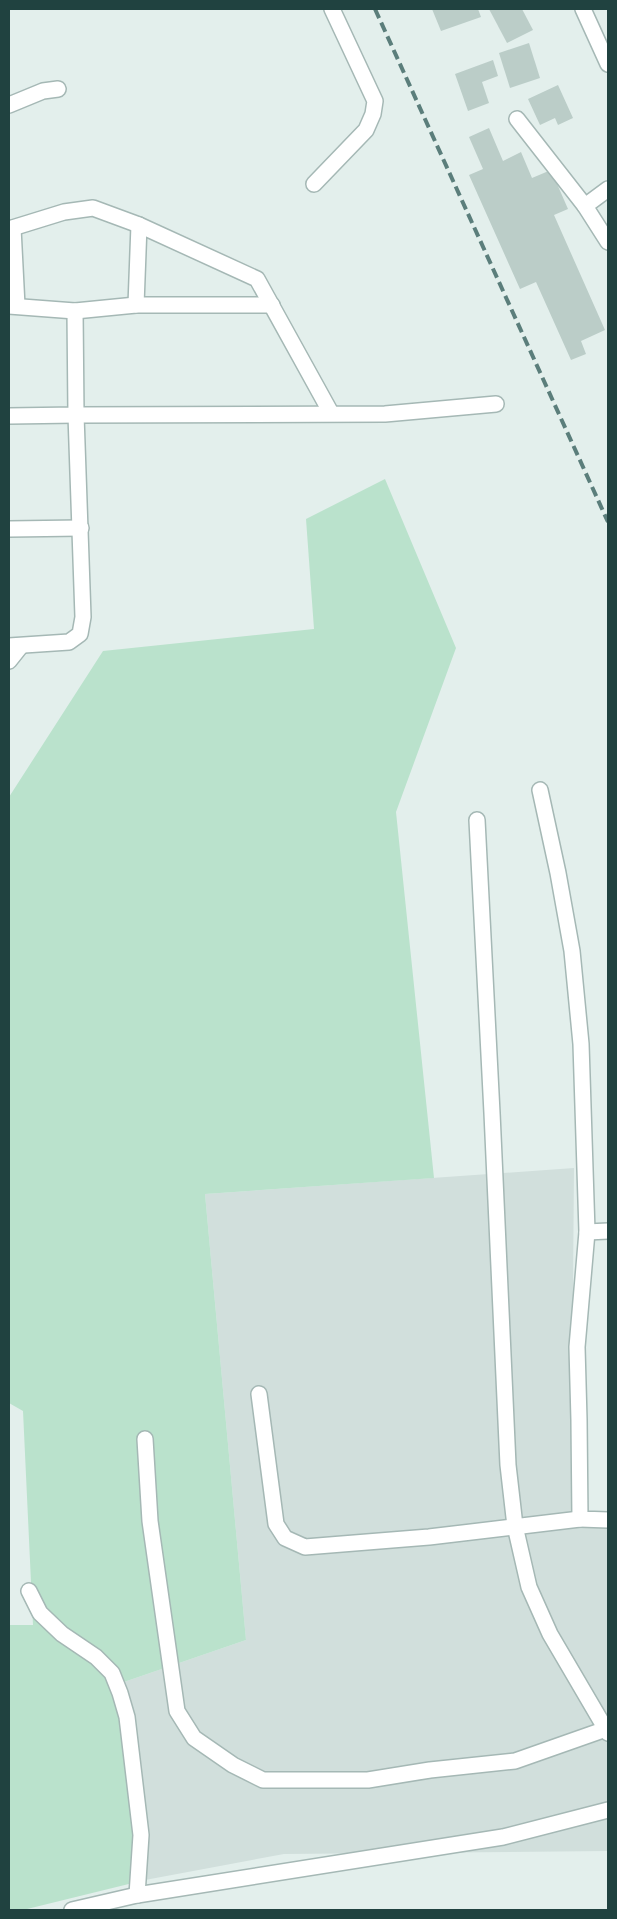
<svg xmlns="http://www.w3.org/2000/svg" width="617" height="1919" viewBox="0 0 617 1919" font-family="Jost,sans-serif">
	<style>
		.built { fill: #d1dfdc }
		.green { fill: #bae2cc }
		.building { fill: #bbcdc8 }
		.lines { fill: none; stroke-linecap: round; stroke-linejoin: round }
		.minor-casing { stroke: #a5b8b5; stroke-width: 18 }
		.minor { stroke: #fff; stroke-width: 15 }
		.rail { stroke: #5b7e7b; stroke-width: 4; stroke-dasharray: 10 5; stroke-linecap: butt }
	</style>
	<rect width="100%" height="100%" fill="#e3efec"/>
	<path class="built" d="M574,1168L571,1521L608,1523V1851L284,1854L145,1880L121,1683L246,1640L205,1194Z"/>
	<path class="green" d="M385,479L456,648L396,812L434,1178L205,1194L246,1640L121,1683L145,1880L23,1910H9V1625H33L23,1411L9,1403V797L103,651L314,629L306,519Z"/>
	<g class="building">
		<path d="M432,9H478L481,17L441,31Z"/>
		<path d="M489,9H522L533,30L507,43Z"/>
		<path d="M529,43L540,78L510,88L499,53Z"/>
		<path d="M493,60L498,76L482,82L489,103L468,111L455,74Z"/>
		<path d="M558,85L573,118L558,125L555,118L540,125L528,99Z"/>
		<path d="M489,128L503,161L521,152L532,178L551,170L568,209L554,215L605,330L581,341L586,354L571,360L536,282L520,289L469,175L483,169L469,137Z"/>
	</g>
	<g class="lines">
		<defs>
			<g id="minor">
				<path d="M583,9L608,64"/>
				<path d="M9,105L43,91L58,89"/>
				<path d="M517,119L585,206"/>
				<path d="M314,184L366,130L373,114L375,101L332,9"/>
				<path d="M608,189L585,206L608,242"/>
				<path d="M13,228L17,306"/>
				<path d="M9,229L64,212L93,208L139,225L257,279L331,413"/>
				<path d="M136,305L139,225"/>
				<path d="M9,306L75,311L136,305H272"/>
				<path d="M9,416L76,415L75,311"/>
				<path d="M9,529L81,528"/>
				<path d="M9,646L69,642L80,634L83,617L76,415L385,414L496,404"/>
				<path d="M9,661L21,646"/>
				<path d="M540,790L558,873L572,951L581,1044L587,1232L577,1347L579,1420L580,1519L608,1520"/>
				<path d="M477,820L492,1113L508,1465L515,1526L529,1587L550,1634L608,1733"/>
				<path d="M587,1232L608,1231"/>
				<path d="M259,1394L276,1524L285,1538L305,1547L429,1537L580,1519"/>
				<path d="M145,1439L150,1521L177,1711L194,1738L233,1765L263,1780H368L430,1770L515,1761L606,1729"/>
				<path d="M29,1591L40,1613L62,1634L96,1657L112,1673L120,1693L127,1717L141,1835L137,1895"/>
				<path d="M72,1910L137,1895L503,1837L608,1810"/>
			</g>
		</defs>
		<use href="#minor" class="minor-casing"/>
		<use href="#minor" class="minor"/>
		<path class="rail" d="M375,9L608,522"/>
	</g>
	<rect width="617" height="1919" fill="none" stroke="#204240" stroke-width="20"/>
</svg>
